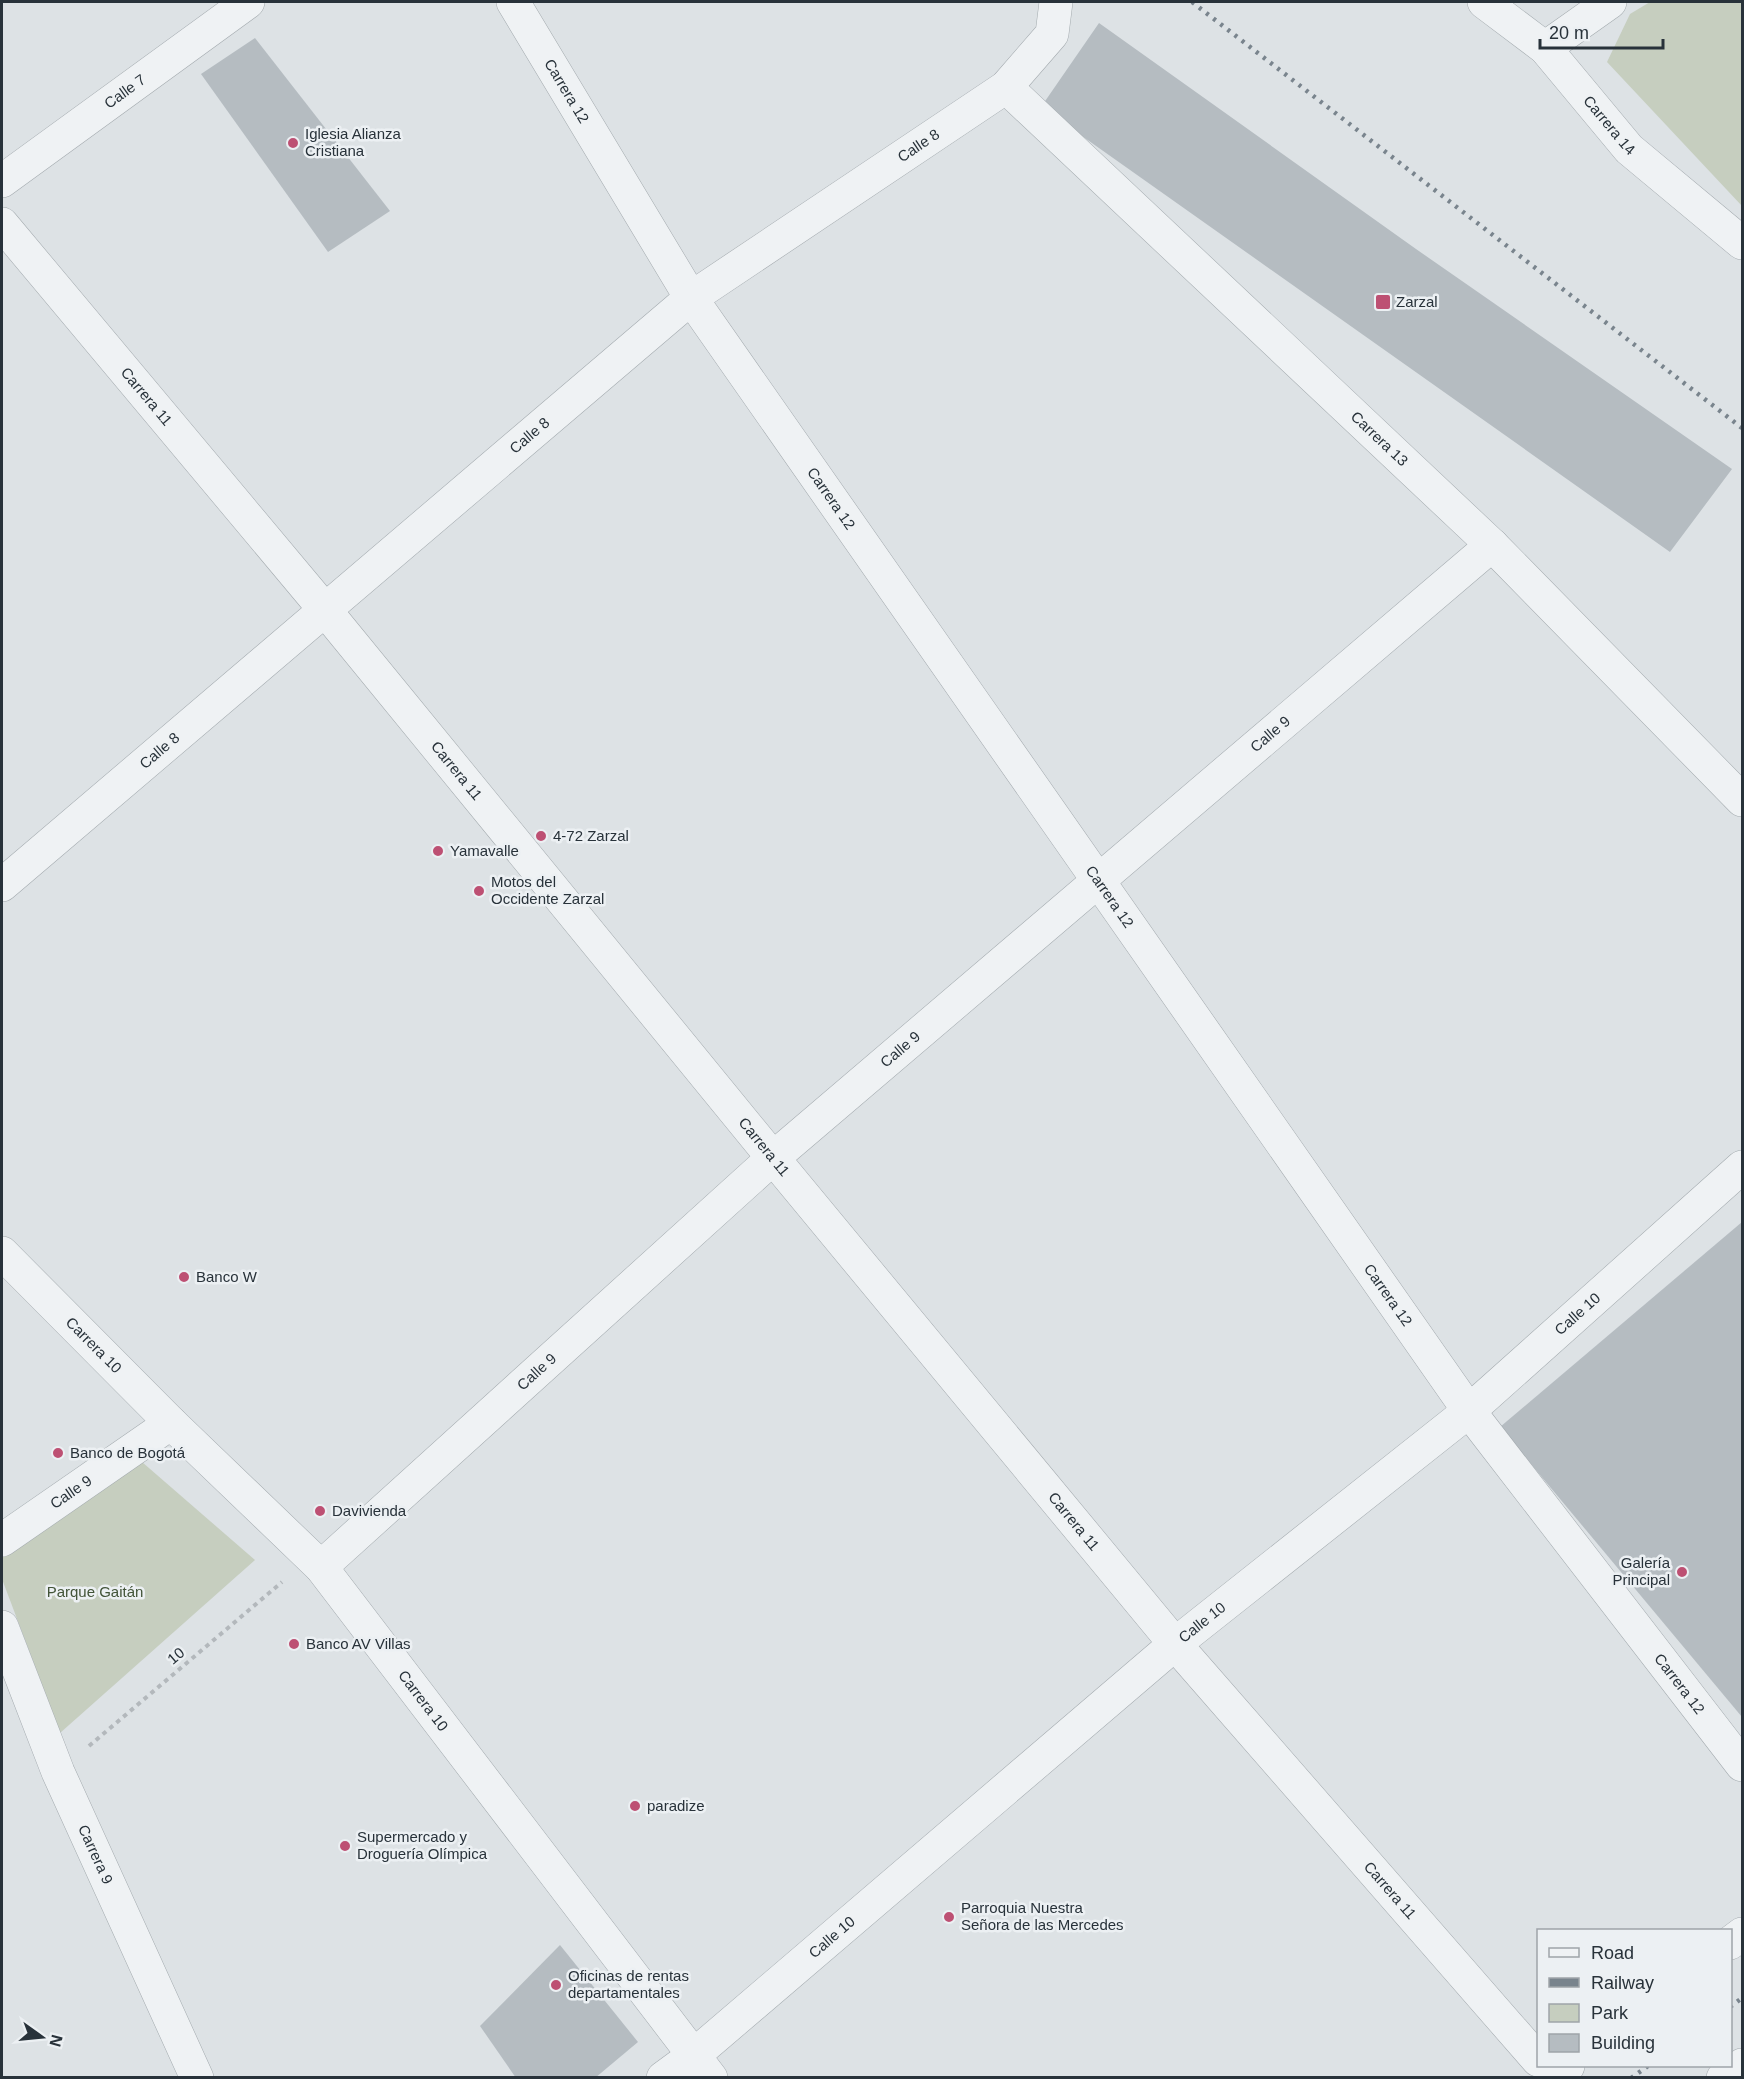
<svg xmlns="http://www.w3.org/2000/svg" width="1744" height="2079" viewBox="0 0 1744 2079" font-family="Helvetica,sans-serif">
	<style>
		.green { fill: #c6cebf }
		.building { fill: #b5bcc1 }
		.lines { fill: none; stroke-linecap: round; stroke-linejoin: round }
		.minor-casing { stroke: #a3aaae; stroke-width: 34 }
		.path { stroke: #b3b8bc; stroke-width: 4; stroke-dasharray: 4.5 4.5; stroke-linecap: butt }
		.minor { stroke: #eff2f4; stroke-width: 33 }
		.rail { stroke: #79848d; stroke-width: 4.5; stroke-dasharray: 3 6; stroke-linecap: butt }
		.poi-dot { fill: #bd5073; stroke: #ecf0f3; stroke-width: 2 }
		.labels { text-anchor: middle; stroke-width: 5; stroke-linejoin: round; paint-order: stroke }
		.street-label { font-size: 15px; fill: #28323a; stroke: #ecf0f3 }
		.poi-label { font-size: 15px; fill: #28323a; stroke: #ecf0f3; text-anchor: start }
		.park-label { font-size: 15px; fill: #425438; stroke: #ecf0f3 }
	</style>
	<rect width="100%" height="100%" fill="#dde2e5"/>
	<g class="green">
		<path d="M1650,2H1742V206L1607,62L1630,14Z"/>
		<path d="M142,1462L255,1560L60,1733L2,1579V1556Z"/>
	</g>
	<g class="building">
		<path d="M1099,23L1416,249L1732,469L1670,552L1041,107Z"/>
		<path d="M255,38L390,211L328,252L201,74Z"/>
		<path d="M1742,1222V1717L1500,1427Z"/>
		<path d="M560,1945L638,2042L595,2078H516L480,2026Z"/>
	</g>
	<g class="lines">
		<defs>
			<g id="minor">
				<path id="s1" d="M513,2L691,298L1469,1411L1742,1765"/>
				<path id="s2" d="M1484,2L1545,48L1629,149L1742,243"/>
				<path d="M1545,48L1610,2"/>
				<path id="s3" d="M1006,87L1492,545L1742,800"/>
				<path id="s4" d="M2,181L248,2"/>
				<path id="s5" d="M2,224L325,610L773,1158L1175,1644L1538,2060"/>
				<path id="s6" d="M2,885L691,298L1006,87L1052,34L1056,2"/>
				<path id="s7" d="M2,1253L171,1423L321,1567L711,2078"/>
				<path id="s8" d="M2,1540L171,1423"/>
				<path id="s9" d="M321,1567L773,1158L1492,545"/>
				<path id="s10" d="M2,1627L58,1772L197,2078"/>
				<path d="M1730,1943L1742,1934"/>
				<path id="s11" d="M663,2078L693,2056L1175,1644L1469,1411L1742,1167"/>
				<path d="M1552,2078L1568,2066"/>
				<path d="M1723,2078L1742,2065"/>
			</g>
		</defs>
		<use href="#minor" class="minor-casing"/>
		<path class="path" d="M89,1746L282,1582"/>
		<use href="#minor" class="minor"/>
		<g class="rail">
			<path d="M1192,2L1742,428"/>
			<path d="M1730,2007L1742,1998"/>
			<path d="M1631,2078L1648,2066"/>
		</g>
	</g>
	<g class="poi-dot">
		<circle cx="293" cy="143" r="6"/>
		<rect x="1375" y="294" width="16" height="16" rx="3"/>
		<circle cx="541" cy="836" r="6"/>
		<circle cx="438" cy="851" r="6"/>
		<circle cx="479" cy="891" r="6"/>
		<circle cx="184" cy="1277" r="6"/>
		<circle cx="58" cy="1453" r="6"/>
		<circle cx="320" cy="1511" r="6"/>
		<circle cx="1682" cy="1572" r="6"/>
		<circle cx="294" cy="1644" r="6"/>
		<circle cx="635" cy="1806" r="6"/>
		<circle cx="345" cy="1846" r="6"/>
		<circle cx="949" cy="1917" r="6"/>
		<circle cx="556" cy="1985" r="6"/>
	</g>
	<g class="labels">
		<g class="street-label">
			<text dy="5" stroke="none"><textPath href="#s1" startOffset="104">Carrera 12</textPath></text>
			<text dy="5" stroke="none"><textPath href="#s4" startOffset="152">Calle 7</textPath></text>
			<text dy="5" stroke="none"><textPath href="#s2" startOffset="177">Carrera 14</textPath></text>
			<text dy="5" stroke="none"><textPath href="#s6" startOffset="1179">Calle 8</textPath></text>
			<text dy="5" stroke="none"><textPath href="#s5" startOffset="225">Carrera 11</textPath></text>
			<text dy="5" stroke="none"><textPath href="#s6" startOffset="693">Calle 8</textPath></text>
			<text dy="5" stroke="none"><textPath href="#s3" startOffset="513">Carrera 13</textPath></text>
			<text dy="5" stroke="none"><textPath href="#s1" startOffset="590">Carrera 12</textPath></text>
			<text dy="5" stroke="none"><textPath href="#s9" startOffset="1263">Calle 9</textPath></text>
			<text dy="5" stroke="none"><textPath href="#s6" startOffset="207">Calle 8</textPath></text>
			<text dy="5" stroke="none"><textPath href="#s5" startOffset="711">Carrera 11</textPath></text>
			<text dy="5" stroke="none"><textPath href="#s1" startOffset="1076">Carrera 12</textPath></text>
			<text dy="5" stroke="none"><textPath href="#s9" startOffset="777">Calle 9</textPath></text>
			<text dy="5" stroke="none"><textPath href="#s5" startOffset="1197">Carrera 11</textPath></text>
			<text dy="5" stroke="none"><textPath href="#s1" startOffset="1562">Carrera 12</textPath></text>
			<text dy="5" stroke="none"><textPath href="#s11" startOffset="1192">Calle 10</textPath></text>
			<text dy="5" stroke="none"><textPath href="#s7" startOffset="130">Carrera 10</textPath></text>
			<text dy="5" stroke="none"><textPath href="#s9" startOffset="291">Calle 9</textPath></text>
			<text dy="5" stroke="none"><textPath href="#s8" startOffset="84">Calle 9</textPath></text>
			<text dy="5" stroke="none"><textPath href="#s5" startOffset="1683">Carrera 11</textPath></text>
			<text dy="5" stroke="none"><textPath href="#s11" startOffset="706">Calle 10</textPath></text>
			<text transform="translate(176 1656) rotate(-40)" y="5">10</text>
			<text dy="5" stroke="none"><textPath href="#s1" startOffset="2048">Carrera 12</textPath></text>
			<text dy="5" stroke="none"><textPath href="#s7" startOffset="616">Carrera 10</textPath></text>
			<text dy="5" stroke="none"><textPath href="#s10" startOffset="246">Carrera 9</textPath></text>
			<text dy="5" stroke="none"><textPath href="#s5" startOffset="2169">Carrera 11</textPath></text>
			<text dy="5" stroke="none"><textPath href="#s11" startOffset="220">Calle 10</textPath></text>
		</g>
		<g class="poi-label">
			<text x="305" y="139">Iglesia Alianza<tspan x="305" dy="17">Cristiana</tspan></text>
			<text x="1396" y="307">Zarzal</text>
			<text x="553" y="841">4-72 Zarzal</text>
			<text x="450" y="856">Yamavalle</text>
			<text x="491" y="887">Motos del<tspan x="491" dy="17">Occidente Zarzal</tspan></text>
			<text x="196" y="1282">Banco W</text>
			<text x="70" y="1458">Banco de Bogotá</text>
			<text x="332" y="1516">Davivienda</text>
			<text x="1670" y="1568" text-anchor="end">Galería<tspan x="1670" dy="17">Principal</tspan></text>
			<text x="306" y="1649">Banco AV Villas</text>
			<text x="647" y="1811">paradize</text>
			<text x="357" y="1842">Supermercado y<tspan x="357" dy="17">Droguería Olímpica</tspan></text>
			<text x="961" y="1913">Parroquia Nuestra<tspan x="961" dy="17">Señora de las Mercedes</tspan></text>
			<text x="568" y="1981">Oficinas de rentas<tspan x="568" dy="17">departamentales</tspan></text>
		</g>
		<g class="park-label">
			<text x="95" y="1597">Parque Gaitán</text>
		</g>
	</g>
	<rect width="1744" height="2079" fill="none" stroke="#28323a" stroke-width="6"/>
	<rect x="1537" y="1929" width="195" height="138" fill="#ecf0f3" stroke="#9ea4a9" stroke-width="1.5"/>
	<rect x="1549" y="1948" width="30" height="9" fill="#eff2f4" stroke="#9ea4a9" stroke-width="1.5"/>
	<text x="1591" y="1959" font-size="18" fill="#28323a">Road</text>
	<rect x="1549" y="1978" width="30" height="9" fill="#79848d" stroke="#9ea4a9" stroke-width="1.5"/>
	<text x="1591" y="1989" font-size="18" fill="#28323a">Railway</text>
	<rect x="1549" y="2004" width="30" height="18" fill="#c6cebf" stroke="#9ea4a9" stroke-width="1.5"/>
	<text x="1591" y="2019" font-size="18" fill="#28323a">Park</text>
	<rect x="1549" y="2034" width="30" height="18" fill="#b5bcc1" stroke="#9ea4a9" stroke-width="1.5"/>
	<text x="1591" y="2049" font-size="18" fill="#28323a">Building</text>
	<g transform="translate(42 2037) rotate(105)" stroke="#ecf0f3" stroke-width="4.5" paint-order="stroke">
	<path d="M0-4.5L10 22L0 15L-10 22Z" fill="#28323a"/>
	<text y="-9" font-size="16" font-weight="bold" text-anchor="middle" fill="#28323a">N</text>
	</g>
	<path d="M1540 39v9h123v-9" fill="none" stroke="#28323a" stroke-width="3"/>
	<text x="1549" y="39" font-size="18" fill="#28323a" stroke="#ecf0f3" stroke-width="4.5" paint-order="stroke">20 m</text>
</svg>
